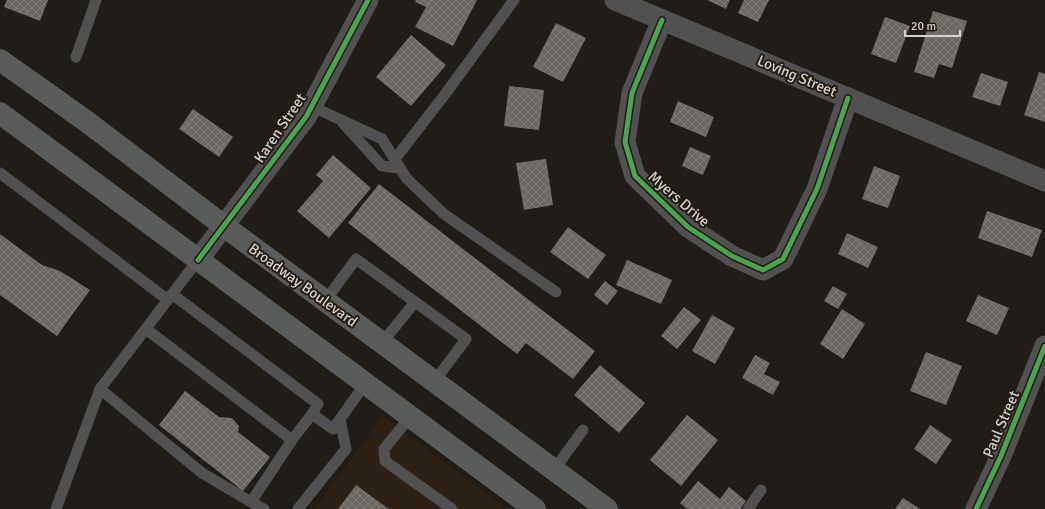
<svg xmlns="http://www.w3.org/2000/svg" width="1045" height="509" viewBox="0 0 1045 509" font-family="Signika,sans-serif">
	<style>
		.commercial { fill: #2d2015 }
		.building { fill: url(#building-cross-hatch) }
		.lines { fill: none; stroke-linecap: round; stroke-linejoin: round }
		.lane { stroke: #505150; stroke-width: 11 }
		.street { stroke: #505150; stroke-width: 21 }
		.primary { stroke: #5a5c5b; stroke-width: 22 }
		.cycleway-casing { stroke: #231c14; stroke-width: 8 }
		.cycleway { stroke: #4ca352; stroke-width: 5 }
		.labels { text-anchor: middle; stroke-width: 4; stroke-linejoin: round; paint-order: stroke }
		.street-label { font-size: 15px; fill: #d6d1cc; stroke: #231c14 }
	</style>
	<defs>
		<pattern id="building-cross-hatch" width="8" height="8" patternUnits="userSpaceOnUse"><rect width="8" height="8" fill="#6b6763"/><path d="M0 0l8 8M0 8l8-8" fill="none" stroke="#7f7c78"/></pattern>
	</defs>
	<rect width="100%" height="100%" fill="#201c18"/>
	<path class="commercial" d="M383,416L507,509H314Z"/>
	<g class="building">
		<path d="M7,0H48L40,21L4,7Z"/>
		<path d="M416,0H477L453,46L415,27L426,7L415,2Z"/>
		<path d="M707,0H730L726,9Z"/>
		<path d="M744,0H769L758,22L738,13Z"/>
		<path d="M933,11L967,21L952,68L939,64L934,78L914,72Z"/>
		<path d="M885,17L910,26L896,63L871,54Z"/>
		<path d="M556,23L586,38L563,82L533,67Z"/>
		<path d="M411,35L446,65L411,106L376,77Z"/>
		<path d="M1039,72L1045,74V122L1024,115Z"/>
		<path d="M981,73L1008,82L1000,106L972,97Z"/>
		<path d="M509,86L544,90L539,130L504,126Z"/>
		<path d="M678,101L714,117L706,137L670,122Z"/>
		<path d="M193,109L233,137L219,157L179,129Z"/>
		<path d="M690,147L711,156L703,175L682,166Z"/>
		<path d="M333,155L371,188L329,238L297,211L323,181L316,175Z"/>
		<path d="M546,159L553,205L524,210L516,163Z"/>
		<path d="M874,166L900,176L888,208L862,199Z"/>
		<path d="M379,184L595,351L573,379L526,343L517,354L348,223Z"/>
		<path d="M987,211L1042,230L1032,257L978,238Z"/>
		<path d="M568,227L606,255L588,279L550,252Z"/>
		<path d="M847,233L878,247L868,268L838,254Z"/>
		<path d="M0,234L42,265L60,271L90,290L57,336L0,295Z"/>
		<path d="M627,260L672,280L661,304L616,285Z"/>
		<path d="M605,281L618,291L607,305L594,295Z"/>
		<path d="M833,286L847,294L838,309L824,301Z"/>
		<path d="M978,295L1009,308L997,335L966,321Z"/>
		<path d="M684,307L701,320L677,349L661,336Z"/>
		<path d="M842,309L865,324L843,359L820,344Z"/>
		<path d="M712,315L735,328L715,364L692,351Z"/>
		<path d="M926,352L962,366L946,405L910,391Z"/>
		<path d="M755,355L770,363L764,374L780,382L773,395L742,378Z"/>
		<path d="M600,365L645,403L619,433L574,395Z"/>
		<path d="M185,391L219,417L232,418L239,426L238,432L270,457L243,491L159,425Z"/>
		<path d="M687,415L718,440L681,486L650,460Z"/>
		<path d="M930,425L952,440L936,464L914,449Z"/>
		<path d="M698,481L720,499L729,487L746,501L740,509H687L680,503Z"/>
		<path d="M356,485L389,509H338Z"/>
		<path d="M903,498L920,509H895Z"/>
	</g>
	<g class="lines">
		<g class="lane">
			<path d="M76,57L96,0"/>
			<path d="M311,106L382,139L407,179L444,214L556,292"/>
			<path d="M343,123L382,166L400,168"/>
			<path d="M395,159L446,93L514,0"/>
			<path d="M0,173L168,300"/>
			<path d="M172,294L318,404L312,414"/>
			<path d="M325,301L356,259L466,339L434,382"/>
			<path d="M146,329L292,440L312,414L333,429L365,384"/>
			<path d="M382,343L415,302"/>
			<path d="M100,389L202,473L251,502L292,440"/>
			<path d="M410,417L384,449L385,461L452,509"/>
			<path d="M554,470L583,430"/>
			<path d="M251,502L264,509"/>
			<path d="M56,509L100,389L198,260"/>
			<path d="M298,509L346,449L340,419"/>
			<path d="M748,509L761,490"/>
		</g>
		<g class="street">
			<path d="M615,0L1045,181"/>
			<path d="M662,20L632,93L625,142L635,176L688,227L732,256L763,270L783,259L817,189L848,98"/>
			<path d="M198,260L306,117L368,0"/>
			<path d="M976,509L1001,456L1045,346"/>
		</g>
		<g class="primary">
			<path d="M0,60L86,121L224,226L607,509"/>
			<path d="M0,113L535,509"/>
		</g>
		<defs>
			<g id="cycleway">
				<path d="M662,20L632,93L625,142L635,176L688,227L732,256L763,270L783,259L817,189L848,98"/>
				<path d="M198,260L306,117L368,0"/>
				<path d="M976,509L1001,456L1045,346"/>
			</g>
		</defs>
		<use href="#cycleway" class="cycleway-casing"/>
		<use href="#cycleway" class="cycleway"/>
	</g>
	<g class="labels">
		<g class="street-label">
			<text transform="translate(797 76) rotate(23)" y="5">Loving Street</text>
			<text transform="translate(280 128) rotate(-56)" y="5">Karen Street</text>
			<text transform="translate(679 199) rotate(41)" y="5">Myers Drive</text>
			<text transform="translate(303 285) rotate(36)" y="5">Broadway Boulevard</text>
			<text transform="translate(1001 424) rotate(-67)" y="5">Paul Street</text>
		</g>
	</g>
	<path d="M905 30v6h55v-6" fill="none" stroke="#d6d1cc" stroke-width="2"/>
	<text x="911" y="30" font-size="12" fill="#d6d1cc" stroke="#231c14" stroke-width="3" paint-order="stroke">20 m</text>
</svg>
